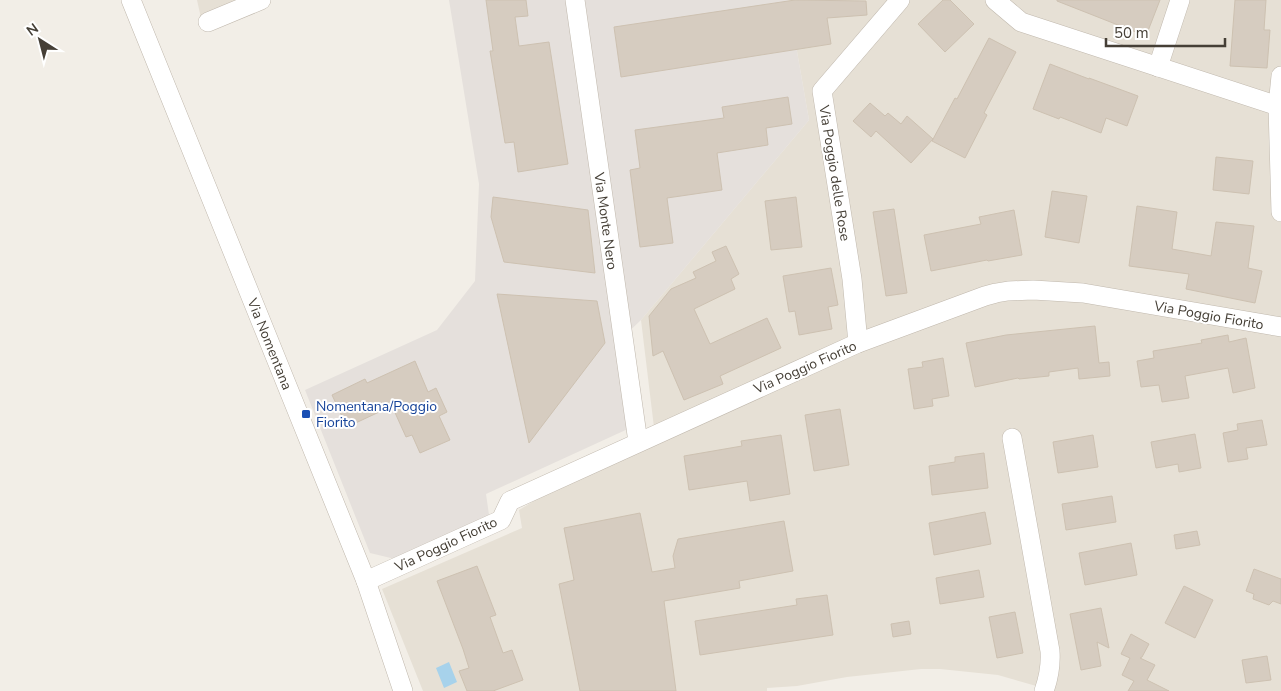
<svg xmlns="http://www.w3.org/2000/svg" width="1281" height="691" viewBox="0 0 1281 691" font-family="'Nunito Sans',sans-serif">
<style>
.residential{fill:#e6e0d5}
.industrial{fill:#e5e0dc}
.water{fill:#a7d2eb}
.building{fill:#d6ccc0;stroke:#cdc1b1}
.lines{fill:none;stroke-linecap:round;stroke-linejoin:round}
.minor-casing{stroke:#c0b8ad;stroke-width:20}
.minor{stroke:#fff;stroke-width:19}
.transit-dot{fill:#1a4fb4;stroke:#fff;stroke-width:2}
.labels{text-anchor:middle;stroke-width:4;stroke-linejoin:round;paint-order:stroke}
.street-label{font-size:14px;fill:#453f36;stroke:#fff}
.transit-label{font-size:14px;fill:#164399;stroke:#fff;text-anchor:start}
</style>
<rect width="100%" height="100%" fill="#f2eee7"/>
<!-- residential -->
<g class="residential">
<path d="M197,0H242L201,18Z"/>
<path d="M788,0H1281V691H1054L998,675L940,669H921L847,677L797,686L767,688V691H423L382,589L522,528L519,510L559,486L656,444L641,320L809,120Z"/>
</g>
<!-- industrial -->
<path class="industrial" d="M449,0H788L809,120L641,320L617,343L630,428L486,494L489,515L395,559L370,553L305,390L437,330L475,281L479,184Z"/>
<!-- water -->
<path class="water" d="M449,662L457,682L444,688L436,668Z"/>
<!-- building -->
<g class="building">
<path d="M486,0H526L528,16L515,17L519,46L549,42L568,164L518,172L514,142L505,143L490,51H493Z"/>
<path d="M795,0L866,1L867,15L827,18L831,44L621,77L614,27Z"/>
<path d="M943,0H950L974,24L945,52L918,24Z"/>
<path d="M1057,0H1160L1146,36L1057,1Z"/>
<path d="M1235,0H1266L1264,30H1270L1267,68L1230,66Z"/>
<path d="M989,38L1016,52L984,113L987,115L965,158L932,141L955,98L957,99Z"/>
<path d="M1050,64L1089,79V78L1138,96L1127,126L1106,118L1101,133L1060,117L1059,119L1033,109Z"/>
<path d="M788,97L792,124L766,128L768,145L717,153L722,190L667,198L673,243L640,247L630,170L640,168L635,130L724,118L722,107Z"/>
<path d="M870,103L885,116L888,113L901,124L907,116L933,139L911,163L876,131L871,137L853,121Z"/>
<path d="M1216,157L1253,161L1249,194L1213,190Z"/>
<path d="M1052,191L1087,196L1079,243L1045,237Z"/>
<path d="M493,197L588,210L595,273L504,262L491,217Z"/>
<path d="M796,197L802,247L771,250L765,201Z"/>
<path d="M1137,206L1177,212L1172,249L1211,256L1216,222L1254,226L1248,268L1262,271L1255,303L1186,289L1189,274L1129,266Z"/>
<path d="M894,209L907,293L886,296L873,212Z"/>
<path d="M1014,210L1022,255L988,261L987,260L931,271L924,235L981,224L979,217Z"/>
<path d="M726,246L739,274L731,279L735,289L694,309L710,344L767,318L781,348L720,376L723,384L684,400L663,351L653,356L649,316L671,289L696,278L693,272L716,261L712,252Z"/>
<path d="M831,268L838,305L828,307L832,329L799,335L795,311L789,312L783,276Z"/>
<path d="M497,294L597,301L605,343L529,443Z"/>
<path d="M1095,326L1099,363L1109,362L1110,376L1079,379L1078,368L1049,372V376L1019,379L1018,378L975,387L966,343L1006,335Z"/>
<path d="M1228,335L1229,342L1246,338L1255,388L1233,393L1228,368L1185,376L1189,398L1162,402L1159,385L1141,387L1137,361L1154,358L1153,351L1202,343L1201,340Z"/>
<path d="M943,358L949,396L932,399L933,406L914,409L908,369L923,367L922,362Z"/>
<path d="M415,361L428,392L436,388L447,412L439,416L450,440L420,453L412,435L406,437L392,406L347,427L332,395L365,379L367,383Z"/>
<path d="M840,409L849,465L814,471L805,415Z"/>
<path d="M1262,420L1267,445L1246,448L1248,459L1228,462L1223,433L1238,430L1237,424Z"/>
<path d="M1195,434L1201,468L1179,472L1178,464L1156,468L1151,442Z"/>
<path d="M781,435L790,494L750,501L747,481L689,490L684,456L742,446L741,441Z"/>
<path d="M1093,435L1098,467L1058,473L1053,442Z"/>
<path d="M984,453L988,488L932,495L929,466L955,462V457Z"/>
<path d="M1112,496L1116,522L1066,530L1062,504Z"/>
<path d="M985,512L991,544L934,555L929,523Z"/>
<path d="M640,513L652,572L675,568L673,556L678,539L784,521L793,571L739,581L740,588L664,601L676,691H580L559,584L574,580L564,528Z"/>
<path d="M1197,531L1200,545L1176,549L1174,535Z"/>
<path d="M1131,543L1137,575L1085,585L1079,553Z"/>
<path d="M477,566L496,615L490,617L503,653L512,650L523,680L493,691H467L459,671L469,668L463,649L437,581Z"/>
<path d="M1254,569L1281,579V604L1273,601L1269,605L1253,599L1254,594L1246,591Z"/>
<path d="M979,570L984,597L940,604L936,578Z"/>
<path d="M1184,586L1213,600L1195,638L1165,623Z"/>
<path d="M827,595L833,635L700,655L695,621L797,605L796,599Z"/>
<path d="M1101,608L1109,648L1097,642L1101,666L1081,670L1070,614Z"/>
<path d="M1015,612L1023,653L997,658L989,617Z"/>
<path d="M909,621L911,634L893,637L891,624Z"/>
<path d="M1131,634L1149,644L1142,657L1140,658L1155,665L1147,680L1169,691H1128L1134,681L1122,675L1130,658L1121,654Z"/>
<path d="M1267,656L1271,680L1246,683L1242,660Z"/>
</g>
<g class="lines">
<!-- minor casing -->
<g class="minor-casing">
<g id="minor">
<path d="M131,0L366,581L403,691"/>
<path d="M575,0L638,442"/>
<path d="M995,0L1021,22L1278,106"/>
<path d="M208,22L261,0"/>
<path d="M1158,67L1180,0"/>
<path d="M1281,76L1278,106L1281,212"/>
<path d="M858,343L852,279L822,91L900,0"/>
<path d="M1012,438L1050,651C1051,665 1049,677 1044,691"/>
<path d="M366,581L501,520L510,501L858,343L985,296L996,293L1008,291L1033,290L1083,293L1281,327"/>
</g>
</g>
<!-- minor -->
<use href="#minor" class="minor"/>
</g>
<!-- markers -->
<rect class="transit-dot" x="301" y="409" width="10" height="10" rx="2.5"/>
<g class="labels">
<!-- street labels -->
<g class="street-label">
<text transform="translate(835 173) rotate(81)" y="5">Via Poggio delle Rose</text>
<text transform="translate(606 221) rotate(82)" y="5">Via Monte Nero</text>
<text transform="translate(1209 315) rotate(10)" y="5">Via Poggio Fiorito</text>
<text transform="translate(270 344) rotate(68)" y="5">Via Nomentana</text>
<text transform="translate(805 367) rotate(-24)" y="5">Via Poggio Fiorito</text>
<text transform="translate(446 544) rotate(-25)" y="5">Via Poggio Fiorito</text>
</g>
<!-- transit labels -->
<g class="transit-label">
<text x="316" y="411">Nomentana/Poggio<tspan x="316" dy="16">Fiorito</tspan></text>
</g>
</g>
<!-- north arrow -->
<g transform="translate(40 40) rotate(324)" stroke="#ffffff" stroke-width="4" paint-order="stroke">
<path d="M0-4L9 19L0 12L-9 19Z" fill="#453f36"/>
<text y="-8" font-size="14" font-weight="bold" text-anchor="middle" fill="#453f36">N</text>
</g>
<!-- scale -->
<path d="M1106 38v8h119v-8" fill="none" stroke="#453f36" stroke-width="2.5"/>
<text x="1114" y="38" font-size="15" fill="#453f36" stroke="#ffffff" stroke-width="4" paint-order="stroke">50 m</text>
</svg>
